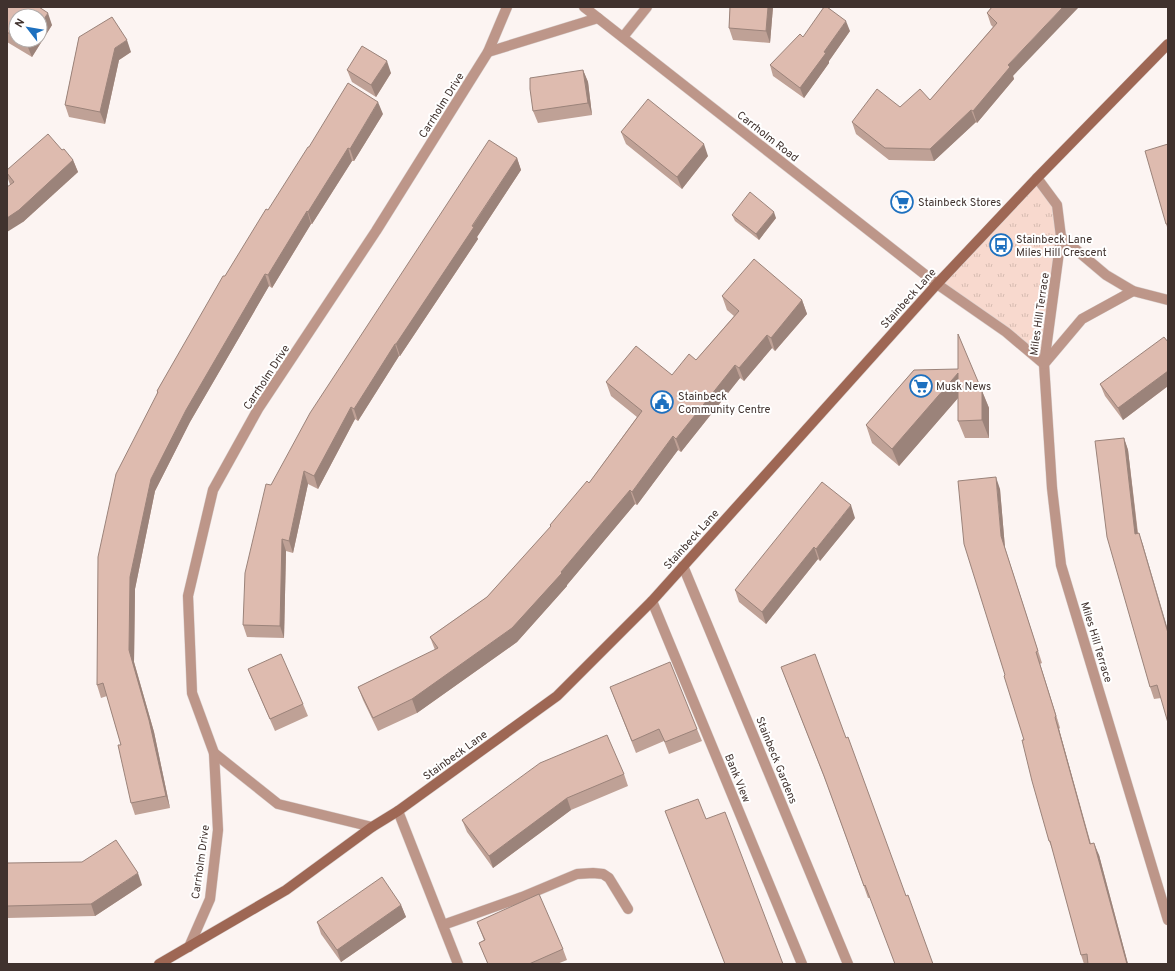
<svg xmlns="http://www.w3.org/2000/svg" width="1175" height="971" viewBox="0 0 1175 971" font-family="Overpass,sans-serif">
<style>
.grass{fill:url(#grass-tufts)}
.lines{fill:none;stroke-linecap:round;stroke-linejoin:round}
.lane-casing{stroke:#dad1cf;stroke-width:11}
.street-casing{stroke:#dad1cf;stroke-width:11}
.secondary-casing{stroke:#dad1cf;stroke-width:11}
.lane{stroke:#bd9689;stroke-width:10}
.street{stroke:#bd9689;stroke-width:10}
.secondary{stroke:#9e6754;stroke-width:10}
.wall{fill:#bfa196;fill-rule:evenodd}
.shaded-wall{fill:#9b837a}
.building{fill:#debbaf;stroke:#9b837a}
.labels{text-anchor:middle;stroke-width:4;stroke-linejoin:round;paint-order:stroke}
.street-label{font-size:11px;fill:#40322e;stroke:#fff}
.poi-label{font-size:11px;fill:#40322e;stroke:#fff;text-anchor:start}
</style>
<defs>
<pattern id="grass-tufts" width="24" height="20" patternUnits="userSpaceOnUse"><rect width="24" height="20" fill="#f8d9ce"/><path d="M3 7l-1-3M5 7V3M7 7l1-3M15 17l-1-3M17 17v-4M19 17l1-3" fill="none" stroke="#d6bbb1"/></pattern>
</defs>
<rect width="100%" height="100%" fill="#fcf4f2"/>
<!-- grass -->
<path class="grass" d="M1037,178L1057,205L1061,237L1044,364L937,284Z"/>
<g class="lines">
<!-- lane casing -->
<g class="lane-casing">
<g id="lane">
<path d="M652,601L802,964"/>
<path d="M398,811L458,964"/>
<path d="M443,925L522,897L577,874L593,873L603,874L609,878L628,909"/>
</g>
</g>
<!-- street casing -->
<g class="street-casing">
<g id="street">
<path d="M584,7L937,284L1006,332L1044,364L1052,488L1061,565L1168,920"/>
<path d="M623,37L647,7"/>
<path d="M488,52L598,18"/>
<path d="M1037,178L1057,205L1061,237L1044,364"/>
<path d="M1061,237L1106,275L1133,291L1168,300"/>
<path d="M1044,364L1082,319L1133,291"/>
<path d="M683,566L848,964"/>
<path d="M214,753L278,804L372,827"/>
<path d="M189,947L210,899L218,830L214,753L192,693L188,596L213,490L258,409L376,231L488,52L507,7"/>
</g>
</g>
<!-- secondary casing -->
<g class="secondary-casing">
<path id="secondary" d="M159,964L286,890L372,827L398,811L557,696L652,601L937,284L1037,178L1168,44"/>
</g>
<!-- lane -->
<use href="#lane" class="lane"/>
<!-- street -->
<use href="#street" class="street"/>
<!-- secondary -->
<use href="#secondary" class="secondary"/>
</g>
<!-- wall -->
<g class="wall">
<path d="M7,7L52,25L32,57L7,42ZM16,16L40,40H16Z"/>
<path d="M730,7H773L770,43L733,40L729,28Z"/>
<path d="M992,7L1014,79L977,123L976,122L934,161L889,160L856,134L852,122L900,107L930,100L993,27L991,25L987,13Z"/>
<path d="M850,31L829,61V63L804,98L773,76L770,65L803,37Z"/>
<path d="M79,37L131,52L119,60L105,124L69,117L65,105Z"/>
<path d="M347,70L391,73L376,97L352,82Z"/>
<path d="M583,70L588,82L592,115L538,123L533,111Z"/>
<path d="M383,114L354,161H352L312,224H311L272,288L269,286L190,422L155,491L135,589L134,662L154,732L170,808L135,815L131,803L121,745L107,696L101,698L97,685L157,393V391L225,276L268,210Z"/>
<path d="M621,132L708,156L682,189L626,144Z"/>
<path d="M1168,144V230L1166,224Z"/>
<path d="M62,150L73,160L78,172L23,222L7,176V170Z"/>
<path d="M517,158L521,170L477,237L478,239L400,356H399L358,421L355,419L318,489L308,484L293,553L286,551L284,638L247,637L243,625L271,485Z"/>
<path d="M732,215L776,218L759,240L735,221Z"/>
<path d="M722,296L802,300L807,314L775,351L772,348L744,381L740,378L681,452L678,450L637,505L635,504L567,585V586L517,642L417,713L378,731L363,700L358,687L435,650L430,637L487,597L551,527L550,525L589,483L637,417L611,396L606,382L672,375L696,360L734,316L727,310Z"/>
<path d="M1168,342V386L1123,420L1105,396L1100,384Z"/>
<path d="M914,370L982,391L989,408V438H965L958,421V398L899,466L872,443L866,425Z"/>
<path d="M1124,438L1128,450L1138,533L1143,545L1161,698L1154,699L1150,687Z"/>
<path d="M1000,489L1005,548L1042,663L1040,664L1060,728L1059,729L1091,844L1099,855L1128,964H1084L1081,955L1054,853L1049,841L1024,740L1005,675Z"/>
<path d="M855,518L820,561L818,559L766,624L739,602L735,590Z"/>
<path d="M781,667L906,896L868,898L828,787Z"/>
<path d="M248,669L303,704L308,716L275,731L253,681Z"/>
<path d="M610,687L697,729L702,741L669,754L664,741L636,753Z"/>
<path d="M624,774L628,786L571,810L493,868L467,832L462,820Z"/>
<path d="M7,863L142,885L95,916L7,918Z"/>
<path d="M401,905L406,917L341,962L321,934L317,922Z"/>
<path d="M477,922L563,949L567,960L557,964H488L479,943L484,940Z"/>
</g>
<!-- shaded-wall -->
<g class="shaded-wall">
<path d="M768,7H773L770,43L766,31Z"/>
<path d="M1063,7H1079L1013,76L1014,79L977,123L973,111L1008,65Z"/>
<path d="M48,13L52,25L32,57L27,45L31,40H40V25Z"/>
<path d="M846,21L850,31L829,61V63L804,98L800,88L824,52Z"/>
<path d="M127,40L131,52L119,60L105,124L100,112L115,48Z"/>
<path d="M387,61L391,73L376,97L371,85Z"/>
<path d="M583,70L588,82L592,115L588,103Z"/>
<path d="M378,102L383,114L354,161L350,149Z"/>
<path d="M971,110L976,122L934,161L930,149Z"/>
<path d="M704,144L708,156L682,189L677,177Z"/>
<path d="M348,148L352,161L312,224L308,212Z"/>
<path d="M517,158L521,170L477,237L478,239L400,356L396,344Z"/>
<path d="M73,160L78,172L23,222L7,232V218Z"/>
<path d="M307,211L311,224L272,288L268,275Z"/>
<path d="M774,212L776,218L759,240L756,234Z"/>
<path d="M265,274L269,286L190,422L155,491L135,589L134,662L154,732L170,808L166,796L129,650L130,577L151,479L186,410Z"/>
<path d="M802,300L807,314L775,351L771,338Z"/>
<path d="M767,335L772,348L744,381L739,368Z"/>
<path d="M395,344L399,356L358,421L354,409Z"/>
<path d="M735,365L740,378L681,452L676,439Z"/>
<path d="M1168,371V386L1123,420L1118,408Z"/>
<path d="M958,373L965,390L899,466L892,449Z"/>
<path d="M982,391L989,408V438L982,420Z"/>
<path d="M351,407L355,419L318,489L314,476Z"/>
<path d="M673,436L678,450L637,505L632,492Z"/>
<path d="M1124,438L1128,450L1139,546L1135,534Z"/>
<path d="M304,471L308,484L293,553L289,541Z"/>
<path d="M996,477L1000,489L1005,548L1042,663L1001,536Z"/>
<path d="M630,490L635,504L567,585V586L517,642L417,713L412,699L561,572Z"/>
<path d="M851,505L855,518L820,561L816,549Z"/>
<path d="M1139,533L1143,545L1168,630V633Z"/>
<path d="M282,539L286,551L284,638L280,626Z"/>
<path d="M814,547L818,559L766,624L762,612Z"/>
<path d="M1036,652L1040,664L1060,728L1056,716Z"/>
<path d="M1055,717L1059,729L1094,857L1090,844Z"/>
<path d="M567,798L571,810L493,868L489,856Z"/>
<path d="M1094,843L1099,855L1128,964H1127Z"/>
<path d="M138,873L142,885L95,916L91,904Z"/>
<path d="M401,905L406,917L341,962L337,950Z"/>
</g>
<!-- building -->
<g class="building">
<path d="M7,7H39L48,13L40,25V16H16V38L7,32Z"/>
<path d="M730,7H768L766,31L729,28Z"/>
<path d="M824,7H827L846,21L824,52L826,53L800,88L770,65L800,34L803,37Z"/>
<path d="M992,7H1063L1008,65L1010,67L973,111L971,110L930,149L885,148L852,122L877,89L900,107L920,89L930,100L997,23L987,13Z"/>
<path d="M112,17L127,40L115,48L100,112L65,105L79,37Z"/>
<path d="M19,40H31L27,45Z"/>
<path d="M362,46L387,61L371,85L347,70Z"/>
<path d="M583,70L588,103L533,111L530,89V78Z"/>
<path d="M348,83L378,102L350,149L348,148L308,212L307,211L268,275L265,274L186,410L151,479L130,577L129,650L149,720L166,796L131,803L118,745H121L103,683L97,685L98,557L116,474L158,392L157,391L223,276H225L266,209L268,210L308,147H309Z"/>
<path d="M648,99L704,144L677,177L621,132Z"/>
<path d="M48,134L62,150L64,149L73,160L19,210L7,218V187L14,182L7,173V170Z"/>
<path d="M489,140L517,158L472,226L474,227L396,344H395L354,409L351,407L314,476L304,471L289,541L282,539L280,626L243,625L245,573L266,484L271,485L310,413Z"/>
<path d="M1168,144V224H1166L1145,151Z"/>
<path d="M750,192L774,212L756,234L732,215Z"/>
<path d="M754,259L802,300L771,338L767,335L739,368L735,365L676,439L673,436L632,492L630,490L561,572L562,573L512,628L412,699L373,718L358,687L438,648L430,637L487,597L551,526L550,525L587,481L589,483L642,411L606,382L636,346L672,375L689,354L696,360L739,311L722,296Z"/>
<path d="M958,334L982,391V420L958,421V373L892,449L866,425L914,370L958,369Z"/>
<path d="M1164,337L1168,342V371L1118,408L1100,384Z"/>
<path d="M1124,438L1135,534L1139,533L1168,633V723L1157,685L1150,687L1107,537L1095,441Z"/>
<path d="M996,477L1001,536L1038,651L1036,652L1056,716L1055,717L1090,844L1094,843L1127,964H1088L1087,954L1081,955L1050,841H1049L1032,781L1022,740H1024L1004,676L1005,675L964,544L958,481Z"/>
<path d="M822,482L851,505L816,549L814,547L762,612L735,590Z"/>
<path d="M281,654L303,704L270,719L248,669Z"/>
<path d="M815,654L846,738L848,737L906,896L908,895L933,964H895L865,885L864,886L824,776L781,667Z"/>
<path d="M670,662L697,729L665,742L659,729L632,741L610,687Z"/>
<path d="M607,735L624,774L567,798L489,856L462,820L540,763Z"/>
<path d="M698,799L706,819L725,812L783,964H725L665,811Z"/>
<path d="M116,840L138,873L91,904L7,906V863L82,862Z"/>
<path d="M382,877L401,905L337,950L317,922Z"/>
<path d="M539,894L563,949L529,964H488L479,943L485,940L477,922Z"/>
</g>
<!-- icons -->
<defs>
<g id="supermarket-ring" transform="scale(1.15)"><circle r="9.5" fill="#fff" stroke="#1d70bf" stroke-width="1.5"/><path d="M-6-5.5h2.5l.6 2H6L4.5 2H-2.5L-4.4-4H-6ZM-1.5 3.2a1.3 1.3 0 1 0 .1 0ZM3 3.2a1.3 1.3 0 1 0 .1 0Z" fill="#1d70bf"/></g>
<g id="bus-ring" transform="scale(1.15)"><circle r="9.5" fill="#fff" stroke="#1d70bf" stroke-width="1.5"/><path d="M-5-6H5V4H4V6H2V4H-2V6H-4V4H-5ZM-3.5-4V0h7V-4ZM-3.5 1.2v1.5H-2V1.2ZM2 1.2v1.5H3.5V1.2Z" fill="#1d70bf"/></g>
<g id="civic-ring" transform="scale(1.15)"><circle r="9.5" fill="#fff" stroke="#1d70bf" stroke-width="1.5"/><path d="M-.6-6.5H3V-4.5H.6V-3L4-1V1h2V6H-6V1h2V-1L-.6-3ZM-1.2 2.5V6h2.4V2.5Z" fill="#1d70bf"/></g>
</defs>
<g fill-rule="evenodd">
<use href="#supermarket-ring" x="902" y="202"/>
<use href="#bus-ring" x="1001" y="245"/>
<use href="#supermarket-ring" x="921" y="386"/>
<use href="#civic-ring" x="662" y="402"/>
</g>
<g class="labels">
<!-- street labels -->
<g class="street-label">
<text transform="translate(441 105) rotate(-58)" y="4">Carrholm Drive</text>
<text transform="translate(768 136) rotate(38)" y="4">Carrholm Road</text>
<text transform="translate(908 298) rotate(-48)" y="4">Stainbeck Lane</text>
<text transform="translate(1039 314) rotate(-82)" y="4">Miles Hill Terrace</text>
<text transform="translate(266 377) rotate(-57)" y="4">Carrholm Drive</text>
<text transform="translate(691 539) rotate(-48)" y="4">Stainbeck Lane</text>
<text transform="translate(1097 642) rotate(73)" y="4">Miles Hill Terrace</text>
<text transform="translate(455 755) rotate(-36)" y="4">Stainbeck Lane</text>
<text transform="translate(777 760) rotate(68)" y="4">Stainbeck Gardens</text>
<text transform="translate(738 778) rotate(68)" y="4">Bank View</text>
<text transform="translate(200 862) rotate(-82)" y="4">Carrholm Drive</text>
</g>
<!-- poi labels -->
<g class="poi-label">
<text x="918" y="206">Stainbeck Stores</text>
<text x="1016" y="243">Stainbeck Lane<tspan x="1016" dy="13">Miles Hill Crescent</tspan></text>
<text x="936" y="390">Musk News</text>
<text x="678" y="400">Stainbeck<tspan x="678" dy="13">Community Centre</tspan></text>
</g>
</g>
<!-- border -->
<rect width="1175" height="971" fill="none" stroke="#40322e" stroke-width="16"/>
<!-- north arrow -->
<g transform="translate(28 28) rotate(301)"><circle r="19" fill="#ffffff" stroke="#b3adab"/>
<path d="M0-3L7 15L0 10L-7 15Z" fill="#1d70bf"/>
<text y="-6" font-size="11" font-weight="bold" text-anchor="middle" fill="#40322e">N</text>
</g>
</svg>
